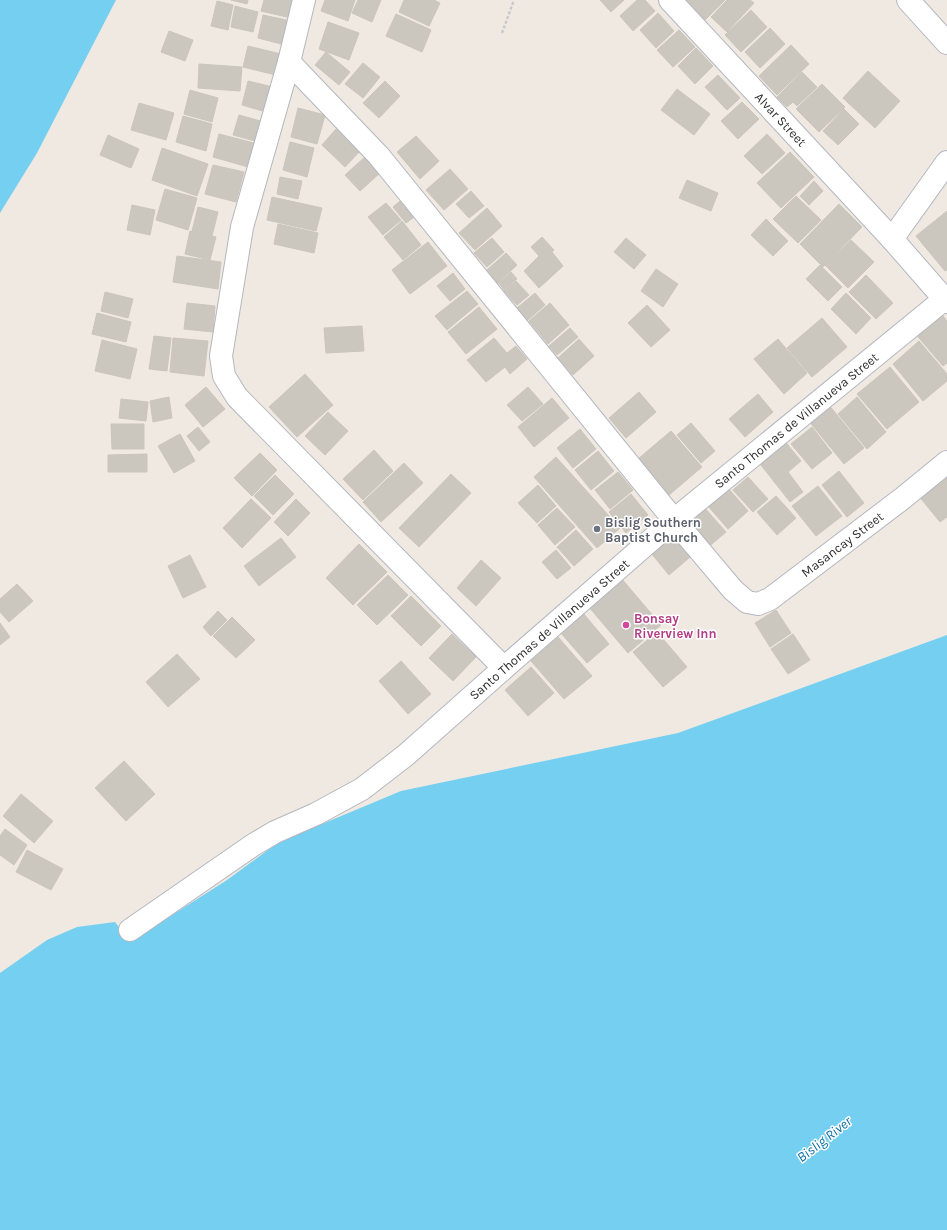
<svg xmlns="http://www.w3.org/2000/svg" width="947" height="1230" viewBox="0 0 947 1230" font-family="Karla,sans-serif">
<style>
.water{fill:#75cff0}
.building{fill:#cbc7bf;stroke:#cbc5ba}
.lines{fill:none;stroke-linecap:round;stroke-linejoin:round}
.minor-casing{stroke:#b4b7c1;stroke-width:24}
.tertiary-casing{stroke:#b4b7c1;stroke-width:24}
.path{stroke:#c9c9c9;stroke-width:2.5;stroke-dasharray:3 2;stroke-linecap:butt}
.minor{stroke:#fff;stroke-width:22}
.tertiary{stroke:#fff;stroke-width:22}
.worship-dot{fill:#6b7280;stroke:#fff;stroke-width:1.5}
.hotel-dot{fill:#d1479c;stroke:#fff;stroke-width:1.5}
.labels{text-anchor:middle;stroke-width:3;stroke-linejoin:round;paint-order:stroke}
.street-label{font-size:13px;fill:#2e2e2e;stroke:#fff}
.worship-label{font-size:13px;font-weight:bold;fill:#5b616d;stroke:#fff;text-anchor:start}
.hotel-label{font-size:13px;font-weight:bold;fill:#b23c85;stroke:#fff;text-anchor:start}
.water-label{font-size:14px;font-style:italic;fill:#0d6fa3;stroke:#fff}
</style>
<rect width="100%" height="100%" fill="#efe9e1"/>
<!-- water -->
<g class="water">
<path d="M0,0H116L37,153L0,213Z"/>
<path d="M947,635V1230H0V973L47,940L77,927L115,922L130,942L227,880L279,842L401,791L678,733Z"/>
</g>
<!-- building -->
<g class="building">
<path d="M231,0H248L247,4Z"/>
<path d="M264,0H295L291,18L261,11Z"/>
<path d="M325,0H355L348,21L321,11Z"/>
<path d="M358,0H381L372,22L352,13Z"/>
<path d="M404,0H434L440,3L429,26L399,12Z"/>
<path d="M600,0H624L611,12Z"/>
<path d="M637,0H645L655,11L633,31L620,16Z"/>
<path d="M685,0H725L704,21L684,1Z"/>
<path d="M727,0H750L754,3L727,32L711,17Z"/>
<path d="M217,1L233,5L228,30L211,26Z"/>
<path d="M235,6L258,12L253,32L231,27Z"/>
<path d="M751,10L767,27L741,52L725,35Z"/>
<path d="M658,13L674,31L656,48L640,30Z"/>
<path d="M396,14L431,30L422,52L386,36Z"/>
<path d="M263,15L291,21L285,45L258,38Z"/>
<path d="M328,22L359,33L349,60L319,49Z"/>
<path d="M770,28L785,44L760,68L745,52Z"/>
<path d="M679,30L695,47L673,67L657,50Z"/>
<path d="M169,31L193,40L185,61L161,52Z"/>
<path d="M791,45L809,64L777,95L759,76Z"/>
<path d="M248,46L281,54L276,75L243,67Z"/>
<path d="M696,48L713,66L695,84L678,66Z"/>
<path d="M326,52L350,72L339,85L315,65Z"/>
<path d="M363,63L380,77L363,98L345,84Z"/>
<path d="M199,64L242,67L240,91L198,88Z"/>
<path d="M868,71L900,101L875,128L843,98Z"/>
<path d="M802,72L817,87L797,106L793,102L787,107L777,97Z"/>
<path d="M718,75L740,98L727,110L705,87Z"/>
<path d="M248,81L273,87L266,112L242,105Z"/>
<path d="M385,81L400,96L379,118L363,103Z"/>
<path d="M822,84L845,107L819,132L796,109Z"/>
<path d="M677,89L710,114L694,135L661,110Z"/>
<path d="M190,90L218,98L212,122L184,114Z"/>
<path d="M742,102L759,119L738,139L721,121Z"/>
<path d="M139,103L174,113L166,140L131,130Z"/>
<path d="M298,108L325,115L317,144L291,137Z"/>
<path d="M844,109L859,124L838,145L823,131Z"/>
<path d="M239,115L264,122L259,142L233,135Z"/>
<path d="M183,116L212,124L206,151L176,142Z"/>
<path d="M336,129L360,151L345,167L322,145Z"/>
<path d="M219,134L254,143L248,167L213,157Z"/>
<path d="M767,134L785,153L762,174L744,156Z"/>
<path d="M108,135L139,149L131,168L100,155Z"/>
<path d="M416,136L439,161L420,179L397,152Z"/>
<path d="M290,142L314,148L307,177L283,170Z"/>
<path d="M162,148L208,164L197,196L152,180Z"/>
<path d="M790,152L814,177L781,208L757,183Z"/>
<path d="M366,156L381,172L360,191L345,175Z"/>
<path d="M213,165L244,172L236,202L205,194Z"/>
<path d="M450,169L468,189L444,210L426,190Z"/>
<path d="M280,177L302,181L298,199L277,194Z"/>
<path d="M687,180L718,193L711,211L679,198Z"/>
<path d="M814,181L823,191L809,205L800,196Z"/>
<path d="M165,189L197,198L188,230L156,220Z"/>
<path d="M471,191L484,206L469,218L456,204Z"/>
<path d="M796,196L821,220L798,243L773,219Z"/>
<path d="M272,197L322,208L316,231L267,220Z"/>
<path d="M400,201L414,217L406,223L393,207Z"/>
<path d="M386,203L401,220L383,235L368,217Z"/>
<path d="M839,204L862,227L823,267L800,244Z"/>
<path d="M132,205L155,210L150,235L127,230Z"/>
<path d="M198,207L218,212L212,236L192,231Z"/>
<path d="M487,208L502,226L475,250L459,233Z"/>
<path d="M947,211V270L945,271L916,236Z"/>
<path d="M766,219L788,241L773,256L751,235Z"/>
<path d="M402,221L421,245L403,260L384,237Z"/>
<path d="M278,224L318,233L314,253L274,244Z"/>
<path d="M190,231L216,237L210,260L185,254Z"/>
<path d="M542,237L554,250L552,252L563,266L539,288L524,271L539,256L531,247Z"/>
<path d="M492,238L504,252L487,267L474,253Z"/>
<path d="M626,238L646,255L634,269L614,252Z"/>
<path d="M851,240L874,262L848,288L825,265Z"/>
<path d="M428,242L447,266L410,294L392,270Z"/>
<path d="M506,253L517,265L498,283L487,270Z"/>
<path d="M177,256L221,262L218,289L173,282Z"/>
<path d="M820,265L842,287L828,301L806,279Z"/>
<path d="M656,269L678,284L663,307L641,291Z"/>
<path d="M511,272L517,279L504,290L499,283Z"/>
<path d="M453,273L465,289L450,301L437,286Z"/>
<path d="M866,275L893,303L876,319L849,292Z"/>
<path d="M516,281L529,295L517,305L504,291Z"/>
<path d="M467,291L478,304L447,330L435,316Z"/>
<path d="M105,292L133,299L128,318L101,311Z"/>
<path d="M535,293L545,305L528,320L517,308Z"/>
<path d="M846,293L871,318L856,334L831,309Z"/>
<path d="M187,303L215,306L213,332L184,329Z"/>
<path d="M550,303L569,325L548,344L529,321Z"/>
<path d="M647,305L670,330L651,347L628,323Z"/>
<path d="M479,307L497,329L466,354L448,332Z"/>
<path d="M939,311L947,321V363L943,366L914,332Z"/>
<path d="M97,313L131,322L126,342L92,334Z"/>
<path d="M822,318L847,347L812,377L787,348Z"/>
<path d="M362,326L364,351L326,353L324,328Z"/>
<path d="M570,328L578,337L557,355L549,346Z"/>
<path d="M154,336L171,338L167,371L149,369Z"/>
<path d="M173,338L208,341L204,376L170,372Z"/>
<path d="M494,338L507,353L516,346L527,359L510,374L505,367L486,382L467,360Z"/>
<path d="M579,339L594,356L573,375L558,358Z"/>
<path d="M778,339L807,373L784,394L754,359Z"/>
<path d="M102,340L137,349L130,379L95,371Z"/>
<path d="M919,341L947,374V381L923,401L893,364Z"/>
<path d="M890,367L919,402L887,429L857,394Z"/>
<path d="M305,374L333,405L297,437L269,407Z"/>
<path d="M206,387L225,409L203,427L185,405Z"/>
<path d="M528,387L543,404L522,421L507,405Z"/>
<path d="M639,392L656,412L626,438L609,418Z"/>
<path d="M758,394L773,412L745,437L729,419Z"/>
<path d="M169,397L172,418L153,422L150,401Z"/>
<path d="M857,397L886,432L867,449L838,414Z"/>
<path d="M552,398L569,418L534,447L518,427Z"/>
<path d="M121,399L148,402L146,421L119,418Z"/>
<path d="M828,404L864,448L844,464L808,420Z"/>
<path d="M328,412L348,431L325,455L305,436Z"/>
<path d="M691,423L715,451L701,463L677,435Z"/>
<path d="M111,424H144V449H112Z"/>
<path d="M198,427L210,442L199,451L187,436Z"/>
<path d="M812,427L832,453L812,469L791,444Z"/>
<path d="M580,429L596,449L573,468L557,448Z"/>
<path d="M671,431L702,467L669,495L638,459Z"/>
<path d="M180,434L195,461L174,473L158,446Z"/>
<path d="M783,439L801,461L788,472L803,492L790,502L757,460Z"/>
<path d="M374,450L393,471L363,500L343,479Z"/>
<path d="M598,451L614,471L591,490L575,470Z"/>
<path d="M260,453L277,470L252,496L234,478Z"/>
<path d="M147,454V472H108V455Z"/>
<path d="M556,457L620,528L597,548L534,477Z"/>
<path d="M404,463L423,483L381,522L363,502Z"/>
<path d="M839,471L864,503L847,517L822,485Z"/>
<path d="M618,472L633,490L610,509L595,490Z"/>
<path d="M947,472V517L940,522L918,495Z"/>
<path d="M451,474L471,493L419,547L399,528Z"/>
<path d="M275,475L294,494L273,515L254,496Z"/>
<path d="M748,477L768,499L753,512L733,490Z"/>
<path d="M538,485L556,506L537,523L518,503Z"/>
<path d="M818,486L842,516L816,536L792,506Z"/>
<path d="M727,487L748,511L728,529L707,505Z"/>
<path d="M631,494L648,515L626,533L609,512Z"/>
<path d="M776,496L796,518L777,535L757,512Z"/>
<path d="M251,499L271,518L242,548L223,528Z"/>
<path d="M296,499L310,513L288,536L274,522Z"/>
<path d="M703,506L726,532L706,549L683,524Z"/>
<path d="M557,508L575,527L555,545L538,525Z"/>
<path d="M576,530L593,549L574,566L557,547Z"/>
<path d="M672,536L690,557L669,575L651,553Z"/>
<path d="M281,538L296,557L259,586L244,566Z"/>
<path d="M359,544L387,572L353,605L326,578Z"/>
<path d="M556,550L571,568L557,579L542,562Z"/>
<path d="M190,555L206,587L183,598L168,566Z"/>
<path d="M481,560L501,578L476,606L457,588Z"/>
<path d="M388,575L408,595L377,625L357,605Z"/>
<path d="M621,578L661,625L628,653L588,606Z"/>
<path d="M17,584L33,601L9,622L0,612V599Z"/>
<path d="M411,596L441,626L421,646L391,616Z"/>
<path d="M776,610L791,633L770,647L755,623Z"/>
<path d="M218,611L227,620L211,636L203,627Z"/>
<path d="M583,613L609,644L587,663L560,632Z"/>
<path d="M232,617L255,640L236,658L213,636Z"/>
<path d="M0,623L10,637L0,645Z"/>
<path d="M657,632L687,667L663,687L633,652Z"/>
<path d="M452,634L476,657L453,681L429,658Z"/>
<path d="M793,634L810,660L788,674L771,649Z"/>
<path d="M558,637L592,676L564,699L531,661Z"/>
<path d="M177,654L200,679L168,707L146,682Z"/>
<path d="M401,661L431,694L408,714L379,681Z"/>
<path d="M531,667L554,693L528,716L505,690Z"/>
<path d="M124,761L155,794L126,821L95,788Z"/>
<path d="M21,794L53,821L34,843L3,816Z"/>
<path d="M5,829L27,845L14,865L0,855V836Z"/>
<path d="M27,850L63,869L51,890L16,872Z"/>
</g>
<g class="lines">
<!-- minor casing -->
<g class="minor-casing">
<g id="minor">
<path d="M304,0L289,62L242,227L221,356L224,376L237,397L504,668"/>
<path d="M670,0L892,239"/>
<path d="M908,0L947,43"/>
<path d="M289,62L379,156L674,520L733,590L747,602L758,604L770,599L903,498L947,462"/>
<path d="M130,930L253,845L275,832L316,814L362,789L406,755L504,668L674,520L947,297"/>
</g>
</g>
<!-- tertiary casing -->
<g class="tertiary-casing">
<path id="tertiary" d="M947,162L892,239L947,302"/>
</g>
<!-- path -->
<path class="path" d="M502,33L514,0"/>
<!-- minor -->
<use href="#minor" class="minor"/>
<!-- tertiary -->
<use href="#tertiary" class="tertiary"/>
</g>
<!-- markers -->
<circle class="worship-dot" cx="597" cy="529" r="4"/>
<circle class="hotel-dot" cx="626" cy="625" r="4"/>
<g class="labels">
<!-- street labels -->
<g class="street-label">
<text transform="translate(781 119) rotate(47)" y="5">Alvar Street</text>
<text transform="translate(796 420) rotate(-39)" y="5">Santo Thomas de Villanueva Street</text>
<text transform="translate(842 544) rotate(-37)" y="5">Masancay Street</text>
<text transform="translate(549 629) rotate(-41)" y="5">Santo Thomas de Villanueva Street</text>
</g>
<!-- worship labels -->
<g class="worship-label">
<text x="605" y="527">Bislig Southern<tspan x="605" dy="15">Baptist Church</tspan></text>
</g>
<!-- hotel labels -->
<g class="hotel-label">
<text x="634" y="623">Bonsay<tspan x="634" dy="15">Riverview Inn</tspan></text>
</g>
<!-- water labels -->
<g class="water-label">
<text transform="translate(824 1139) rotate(-38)" y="5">Bislig River</text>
</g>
</g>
</svg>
